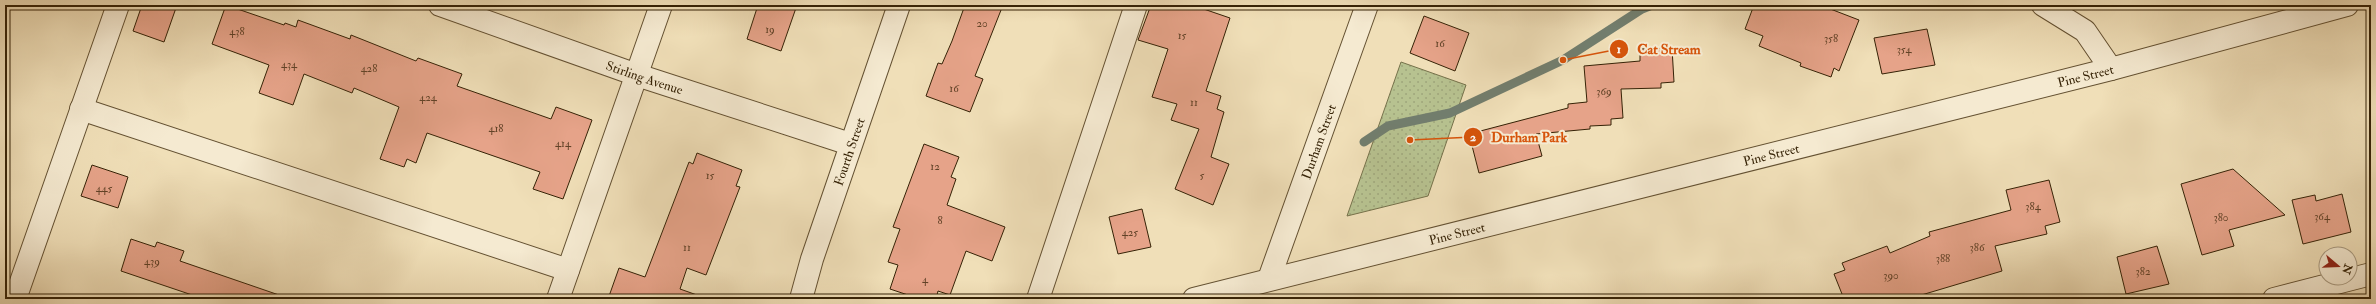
<svg xmlns="http://www.w3.org/2000/svg" width="2376" height="304" viewBox="0 0 2376 304" font-family="'IM FELL Double Pica',serif">
<style>
.grass{fill:url(#grass-dots);stroke:#76724b}
.lines{fill:none;stroke-linecap:round;stroke-linejoin:round}
.stream{stroke:#727e6e;stroke-width:9}
.building{fill:#e6a389;stroke:#352206}
.minor-casing{stroke:#645132;stroke-width:24}
.minor{stroke:#f5ead1;stroke-width:22}
.labels{text-anchor:middle;stroke-width:4;stroke-linejoin:round;paint-order:stroke}
.number-label{font-size:11px;fill:#614227}
.street-label{font-size:13px;fill:#352206;stroke:#f5ead1}
.leader{fill:none;stroke:#d6540b;stroke-width:1.5}
.callout-dot{fill:#d6540b;stroke:#f5ead1;stroke-width:1.5}
.mark-label{font-size:12px;text-anchor:middle;font-weight:bold;fill:#fff}
.callout-label{font-size:14px;text-anchor:middle;font-weight:bold;fill:#d6540b;stroke:#f5ead1;stroke-width:4;stroke-linejoin:round;paint-order:stroke}
</style>
<defs>
<pattern id="grass-dots" width="8" height="8" patternUnits="userSpaceOnUse"><rect width="8" height="8" fill="#b7c290"/><path d="M2 2h.1M6 6h.1" fill="none" stroke="#9ea67b" stroke-width="1.8" stroke-linecap="round"/></pattern>
</defs>
<rect width="100%" height="100%" fill="#f0dfb8"/>
<filter id="stains"><feTurbulence type="fractalNoise" baseFrequency=".005" numOctaves="4"/><feColorMatrix values="0 0 0 0 .2 0 0 0 0 .09 0 0 0 0 .02 0 0 0 .5 -.17"/></filter>
<radialGradient id="worn" r=".72"><stop offset=".6" stop-color="#630" stop-opacity="0"/><stop offset="1" stop-color="#630" stop-opacity=".3"/></radialGradient>
<!-- grass -->
<path class="grass" d="M1401,62L1466,85L1428,196L1347,216Z"/>
<g class="lines">
<!-- stream -->
<path class="stream" d="M1364,142L1388,126L1450,113L1563,60L1642,9L1652,5"/>
</g>
<!-- building -->
<g class="building">
<path d="M142,5H177L164,42L133,31Z"/>
<path d="M226,5L284,25L285,23L296,27L298,20L350,39L351,35L416,61L418,58L462,74L457,86L551,119L556,107L592,120L563,199L533,189L540,172L427,133L416,163L407,159L404,167L380,159L399,107L354,88L352,93L304,74L293,105L259,93L269,65L212,44Z"/>
<path d="M758,5H797L781,51L747,39Z"/>
<path d="M965,5H1003L975,76L983,79L970,112L926,96L938,63L942,64L952,41Z"/>
<path d="M1151,5H1192L1230,18L1206,91L1221,96L1217,109L1224,112L1211,157L1229,164L1213,205L1175,189L1199,129L1171,120L1177,104L1152,97L1168,49L1138,40Z"/>
<path d="M1754,5H1820L1859,20L1839,71L1834,68L1831,77L1800,66L1801,63L1759,46L1763,36L1745,29Z"/>
<path d="M1424,16L1469,33L1455,71L1410,53Z"/>
<path d="M1927,29L1935,65L1882,74L1874,38Z"/>
<path d="M1672,48L1674,82L1661,83V88L1621,89L1623,118L1611,119V125L1590,126V129L1536,134L1542,156L1479,173L1469,134L1568,108V104L1587,102L1584,66L1640,61V49Z"/>
<path d="M924,144L959,157L951,177L956,179L947,205L1005,227L992,261L966,251L950,295L938,291L936,299H920L890,289L898,265L888,262L900,229L893,227Z"/>
<path d="M697,153L742,170L736,186L740,187L706,275L687,268L680,289L697,295V299H608L619,268L645,277L689,162L693,164Z"/>
<path d="M92,165L128,177L118,208L81,196Z"/>
<path d="M2233,169L2285,215L2229,230L2234,246L2202,255L2181,184Z"/>
<path d="M2049,180L2060,222L2045,226L2047,234L1995,246L2002,271L1908,299H1844L1834,274L1845,270L1842,263L1887,246L1890,253L1930,236L1929,232L2011,210L2006,190Z"/>
<path d="M2342,194L2351,232L2303,244L2292,200L2315,195L2316,201Z"/>
<path d="M1142,209L1151,247L1118,254L1109,217Z"/>
<path d="M131,239L155,247L157,242L184,251L180,261L279,295L278,299H204L121,271Z"/>
<path d="M2157,246L2169,284L2126,294L2117,257Z"/>
</g>
<g class="lines">
<!-- minor casing -->
<g class="minor-casing">
<g id="minor">
<path id="s1" d="M440,5L637,75L850,144"/>
<path d="M2043,5L2085,31L2111,69"/>
<path d="M81,109L568,270"/>
<path id="s2" d="M1269,279L1367,5"/>
<path d="M15,299L118,5"/>
<path d="M558,299L661,5"/>
<path id="s3" d="M801,299L812,259L899,5"/>
<path d="M1038,299L1136,5"/>
<path id="s4" d="M1194,299L2111,69L2347,5"/>
<path d="M2274,299L2371,274"/>
</g>
</g>
<!-- minor -->
<use href="#minor" class="minor"/>
</g>
<g class="labels">
<!-- number labels -->
<g class="number-label">
<text x="982" y="27">20</text>
<text x="770" y="33">19</text>
<text x="237" y="35">438</text>
<text x="1182" y="39">15</text>
<text x="1831" y="42">358</text>
<text x="1440" y="47">16</text>
<text x="1904" y="53">354</text>
<text x="289" y="68">434</text>
<text x="369" y="72">428</text>
<text x="954" y="92">16</text>
<text x="1604" y="95">369</text>
<text x="428" y="101">424</text>
<text x="1194" y="106">11</text>
<text x="496" y="132">418</text>
<text x="563" y="147">414</text>
<text x="935" y="170">12</text>
<text x="710" y="179">15</text>
<text x="1202" y="179">5</text>
<text x="104" y="192">445</text>
<text x="2033" y="210">384</text>
<text x="2322" y="220">364</text>
<text x="2221" y="221">380</text>
<text x="940" y="224">8</text>
<text x="1130" y="236">425</text>
<text x="687" y="251">11</text>
<text x="1977" y="251">386</text>
<text x="1943" y="262">388</text>
<text x="152" y="265">439</text>
<text x="2143" y="275">382</text>
<text x="1891" y="279">390</text>
<text x="925" y="283">4</text>
</g>
<!-- street labels -->
<g class="street-label">
<text dy="5" stroke="none"><textPath href="#s4" startOffset="919">Pine Street</textPath></text>
<text dy="5" stroke="none"><textPath href="#s1" startOffset="217">Stirling Avenue</textPath></text>
<text dy="5" stroke="none"><textPath href="#s2" startOffset="146">Durham Street</textPath></text>
<text dy="5" stroke="none"><textPath href="#s3" startOffset="155">Fourth Street</textPath></text>
<text dy="5" stroke="none"><textPath href="#s4" startOffset="595">Pine Street</textPath></text>
<text dy="5" stroke="none"><textPath href="#s4" startOffset="271">Pine Street</textPath></text>
</g>
</g>
<!-- callouts -->
<path class="leader" d="M1563 60L1619 49M1410 140L1473 137"/>
<g class="callout-dot">
<circle cx="1563" cy="60" r="4"/>
<circle cx="1410" cy="140" r="4"/>
<circle cx="1619" cy="49" r="10"/>
<circle cx="1473" cy="137" r="10"/>
</g>
<g class="mark-label">
<text x="1619" y="53">1</text>
<text x="1473" y="141">2</text>
</g>
<g class="callout-label">
<text x="1669" y="54">Cat Stream</text>
<text x="1529" y="142">Durham Park</text>
</g>
<!-- margin -->
<rect width="2376" height="304" fill="none" stroke="#f0dfb8" stroke-width="20"/>
<rect x="6" y="6" width="2364" height="292" fill="none" stroke="#352206" stroke-width="2"/>
<rect x="10" y="10" width="2356" height="284" fill="none" stroke="#352206"/>
<!-- north arrow -->
<g transform="translate(2338 266) rotate(109)"><circle r="19" fill="#f5ead1" stroke="#a89a80"/>
<path d="M0-3L7 15L0 10L-7 15Z" fill="#8f2418"/>
<text y="-6" font-size="11" font-weight="bold" text-anchor="middle" fill="#352206">N</text>
</g>
<rect width="100%" height="100%" filter="url(#stains)"/>
<rect width="100%" height="100%" fill="url(#worn)"/>
</svg>
